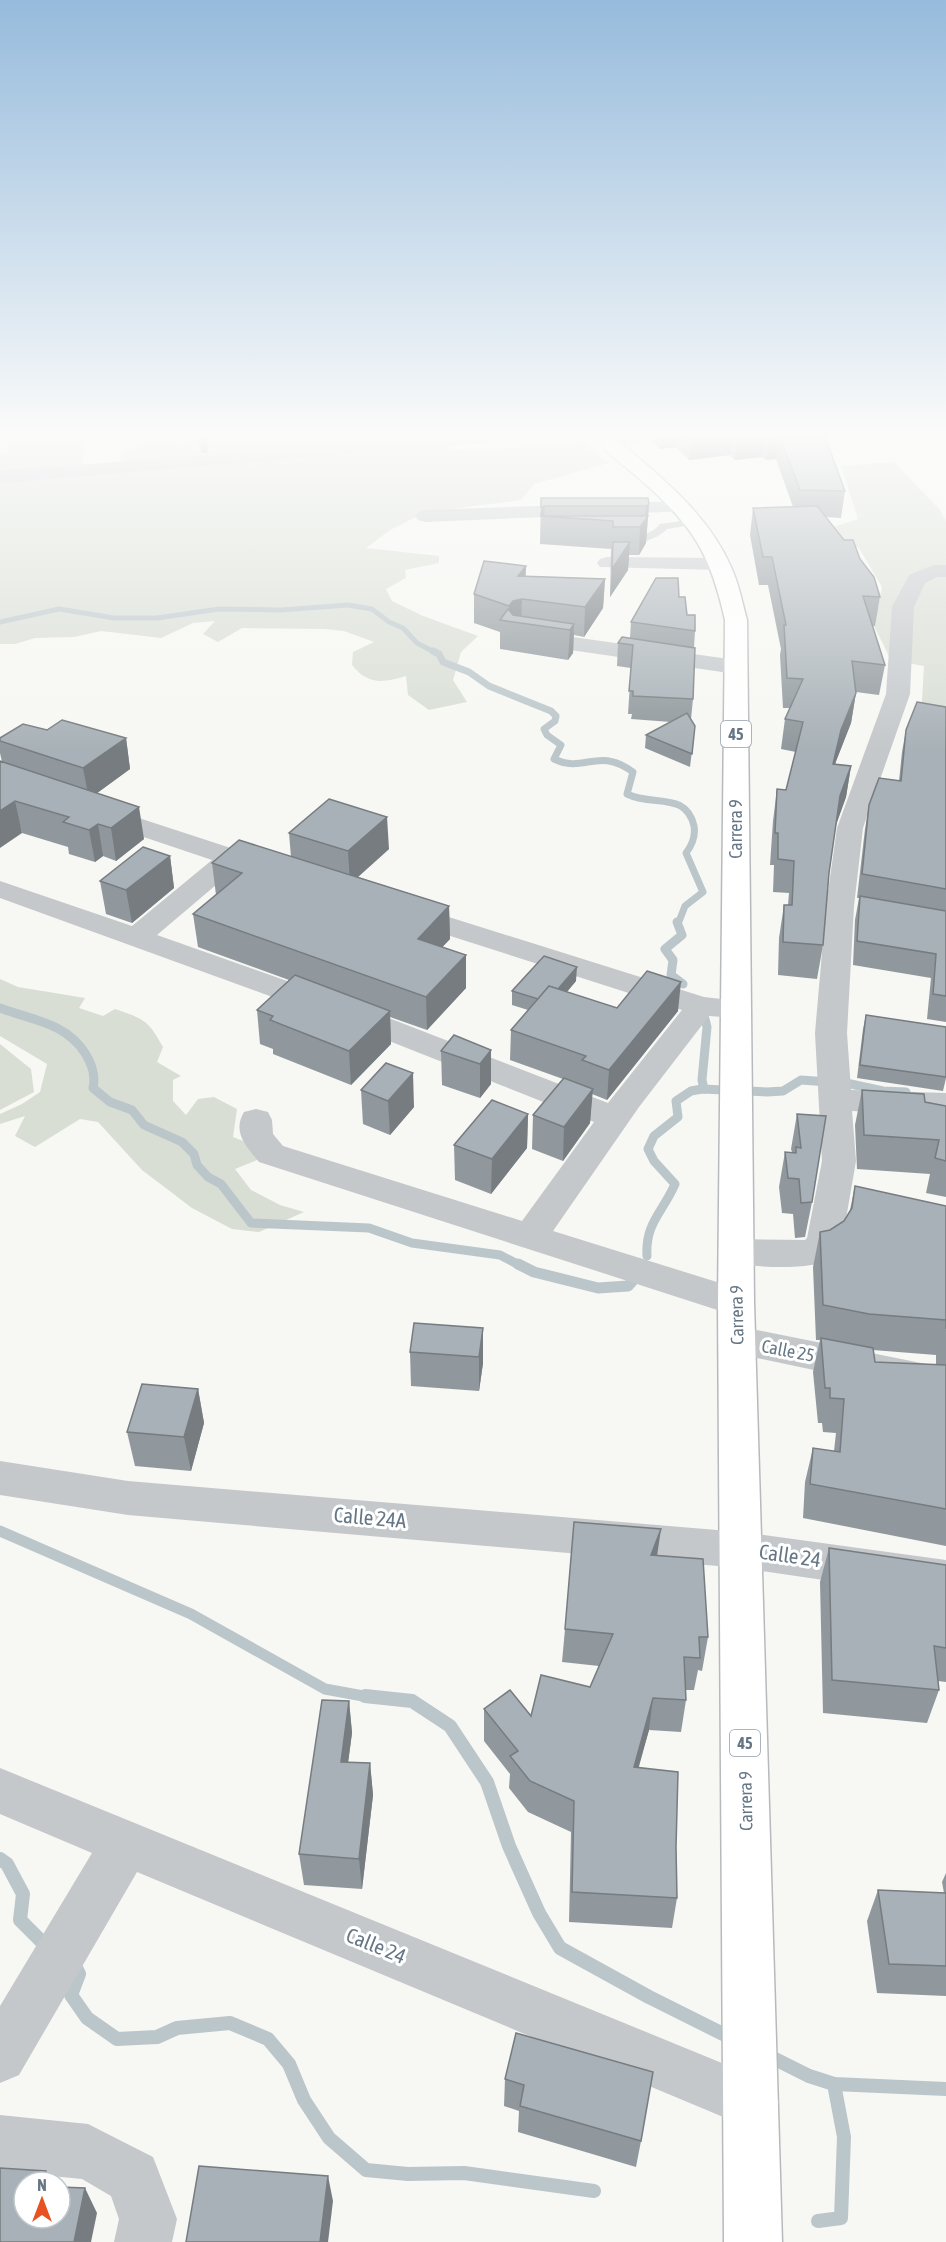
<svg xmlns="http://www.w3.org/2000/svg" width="946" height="2242" viewBox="0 0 946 2242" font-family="'Asap Condensed',sans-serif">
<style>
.green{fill:#d8ded4}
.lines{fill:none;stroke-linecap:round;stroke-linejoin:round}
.stream-far4{stroke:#bbc6ca;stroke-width:5}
.stream-far3{stroke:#bbc6ca;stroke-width:7}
.stream-far2{stroke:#bbc6ca;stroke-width:9}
.stream-far1{stroke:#bbc6ca;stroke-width:11}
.stream{stroke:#bbc6ca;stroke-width:14}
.highway-casing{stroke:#b7babd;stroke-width:3}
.lane{fill:#c4c8cb;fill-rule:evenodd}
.street{fill:#c4c8cb;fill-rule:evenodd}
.highway{fill:#fff;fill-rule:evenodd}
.wall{fill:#90989d;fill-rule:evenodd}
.shaded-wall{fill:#767c80}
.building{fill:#a8b1b7;stroke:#767c80;stroke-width:1.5}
.labels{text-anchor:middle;stroke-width:6;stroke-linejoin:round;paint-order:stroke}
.shield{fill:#fff;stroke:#939faa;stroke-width:1.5}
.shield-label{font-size:16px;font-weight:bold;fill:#657685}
.street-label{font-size:18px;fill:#657685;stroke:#fff}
.near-street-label{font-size:21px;fill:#657685;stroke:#fff}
</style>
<rect width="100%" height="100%" fill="#f7f7f3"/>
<!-- green -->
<g class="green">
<path d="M6,437H84L85,450L80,468L119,466L122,453L143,444L144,439L174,437V442L205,440L210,437H445L456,450L505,448L581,441L609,463L534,484L521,500L426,512L390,530L366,548L439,556V563L405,570L406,578L386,589L392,601L423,616L478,636L461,652L453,680L467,702L429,710L408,695L406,676C383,683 368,685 352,665L353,652L374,642L344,631L325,629L242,628L218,642L203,634L215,621L193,623L161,638L101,631L74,637L35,638L15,644H0V454L8,453Z"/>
<path d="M894,462L940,510L946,521V721L921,718L924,666L891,660L874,626L882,587L859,548L824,530L858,519L841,466Z"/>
<path d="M0,979L18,987L85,998L79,1008L103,1016L115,1009C144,1019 148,1020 163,1047L157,1062L181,1076L173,1080V1101L186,1115L198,1099L214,1097L237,1109L233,1137L261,1148L262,1158L235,1169L251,1190L280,1205L304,1212L259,1232L232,1229L192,1208L142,1170L98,1122L80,1119L35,1147L15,1136L25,1116L0,1124V1114L22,1104L40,1092L47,1064L0,1036Z"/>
<path d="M0,1044L31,1069L34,1092L0,1110Z"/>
</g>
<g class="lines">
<!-- stream-far4 -->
<path class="stream-far4" d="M0,622L59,609L114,618H157L219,609L281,610L348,605L372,609L389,622L403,628L417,643L436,653"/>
<!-- stream-far3 -->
<path class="stream-far3" d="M433,651L439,654L443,662L469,672L489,686L551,711L556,716L555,721L544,729L547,735L561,745L554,759C585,774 597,746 633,772L627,794C653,807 686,791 694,826C696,837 692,845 686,853L703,892L685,906L678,924"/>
<!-- stream-far2 -->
<g class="stream-far2">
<path d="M677,922L682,935L665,949L673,960L671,975L683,984"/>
<path d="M0,1008C31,1020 65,1022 85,1053C92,1064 96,1075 93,1088L110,1102L132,1110L144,1125L182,1142L194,1154L197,1165L208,1177L221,1184L251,1223L369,1228L412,1243L500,1255L521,1266"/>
<path d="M846,1083L883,1091L906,1092"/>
<path d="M704,1089L702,1080L707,1027L705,1019"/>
<path d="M647,1256C645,1223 663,1212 675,1184L654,1161L648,1149L654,1136L678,1117L676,1101L691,1091L702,1089L767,1092L783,1091L801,1080L828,1082"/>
</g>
<!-- stream-far1 -->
<g class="stream-far1">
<path d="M518,1264L534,1272L598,1288L628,1286L637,1276"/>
<path d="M0,1531L191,1614L325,1689L374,1698"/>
</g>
<!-- stream -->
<g class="stream">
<path d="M365,1696L412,1701L450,1726L487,1782L509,1846L539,1913L560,1948L649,1997L733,2039"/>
<path d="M0,1859L7,1864L23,1894L20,1920L48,1948"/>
<path d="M74,1964L79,1974L71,1995L87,2018L117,2039L157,2037L177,2028L230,2023L268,2039L289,2064L304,2100L329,2138L366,2170L408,2174L464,2173L594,2191"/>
<path d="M767,2055L809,2076L834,2084L946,2089"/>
<path d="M818,2221L841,2218L844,2137L834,2084"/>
</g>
<!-- highway casing -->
<g class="highway-casing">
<path id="highway" d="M594,437H614C658,475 707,512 731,567C739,584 742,602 747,620L754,1302L782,2242H724L718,1302L725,620C710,553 693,526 642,481C627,467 606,454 594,437Z"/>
</g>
<!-- lane -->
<path class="lane" d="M694,519L698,520V524L667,529C657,540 632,548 619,539C633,529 646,541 660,524Z"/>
<!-- street -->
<g class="street">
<path d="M428,437H507L504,441L498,442L0,483V471Z"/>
<path d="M599,437H650L647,441C633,444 614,447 600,444L597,440Z"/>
<path d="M680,501L687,503L690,507L687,511L425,522L418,520L415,516L418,512L425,510Z"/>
<path d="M607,557L720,558L727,560L730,564L727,568L720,570L600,567L597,563L600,559Z"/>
<path d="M934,565H946V577H937L925,583L914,607L910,694L863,828L854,906L847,1033L851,1090L946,1093V1115L852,1111L856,1161L842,1242C839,1247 836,1254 831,1258C814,1272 744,1267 723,1261L718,1252L723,1243L736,1239L805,1240L807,1238L822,1161L815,1033L826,906L837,828L886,694L892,607L909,575Z"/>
<path d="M530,631L736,660L744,662L748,667L744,672L736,674L522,643L519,638L522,633Z"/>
<path d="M99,805L274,862L278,868L274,874L264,876L236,868L157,935L363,1008L608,1103L682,1010L397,919L393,913L397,907L407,904L417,907L704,997L747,1002L751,1009L747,1016L736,1018L709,1016L639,1107L553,1231L749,1292L754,1302L749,1312L736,1316L259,1162C246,1146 232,1132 244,1112L256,1109L268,1112L272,1120L273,1134L283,1146L522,1221L594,1122L341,1022L0,898V881L132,926L212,860L90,819L86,813L90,807Z"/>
<path d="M737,1326L946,1368V1398L724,1351L718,1341L724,1331Z"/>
<path d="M0,1461L128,1481L741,1532L946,1560V1598L741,1568L128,1515L0,1495Z"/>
<path d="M0,1768L771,2083L779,2102L771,2121L752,2129L137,1872L19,2075L0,2083V2006L92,1853L0,1814Z"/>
<path d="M0,2115L88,2124L153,2157L177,2219L172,2242H114L119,2219L111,2196L82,2179L0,2171Z"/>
</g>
<!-- highway -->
<use href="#highway" class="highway"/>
</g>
<!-- wall -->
<g class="wall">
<path d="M195,437H207L208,452L202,453Z"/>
<path d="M651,437H824L845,491L841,518L826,517L860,559L880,597L875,626H872L885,665L879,695L856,692L851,723L835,764L851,766L846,797L836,824L829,873L823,945L817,979L778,975L779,938L784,905H788L789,893L773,892L774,865H770L773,821L777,789L786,790L796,752L781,749L785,719L790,708H783L780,655L781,649L768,585H759L750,535L753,508L793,507L776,459L766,460L762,457L735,460L730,455L689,460L676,447L660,449L650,440Z"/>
<path d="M541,498L649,504L646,543L639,555H629L628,570L610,597L611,549L540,544Z"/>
<path d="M526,566L525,576L605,579L603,608L584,637L574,635L573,653L568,660L500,649V632L474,623V594Z"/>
<path d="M679,597L687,615L695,631L694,647L693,699L691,719L695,726L690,767L645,748L646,735L671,722L631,719L632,714H628L631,668L617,666L618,643L630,638L631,622Z"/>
<path d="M946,707V1022L927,1019L931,978L853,965L855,920L859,898H857L865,829L869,805L899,781L902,752L906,730Z"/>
<path d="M47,730L126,738L130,769L97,793L144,839L116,861L103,856L95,862L69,854L68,847L22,833L2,762L0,753V738Z"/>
<path d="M289,833L389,849L358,877L449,906L450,939L442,947L466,988L427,1030L390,1017L391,1044L351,1085L273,1054V1049L260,1044L257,1010L289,980L198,947L193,914L216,895L212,863L291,857Z"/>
<path d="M170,856L174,888L132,923L106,914L100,881Z"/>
<path d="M576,981L567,992L617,1008L678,1011L607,1100L592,1094L590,1123L563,1161L532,1149L533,1115L563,1079L510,1060L511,1030L528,1010L512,1005V991Z"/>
<path d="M866,1015L946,1027V1078L943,1091L857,1078L863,1029Z"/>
<path d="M491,1050V1084L480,1098L442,1085L441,1051Z"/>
<path d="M361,1090L414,1107L390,1135L363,1124Z"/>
<path d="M862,1090L946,1106V1197L926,1193L930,1174L857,1169L855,1125Z"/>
<path d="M528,1114L527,1148L491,1194L455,1180L454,1145Z"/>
<path d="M797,1114L812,1202L805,1237L795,1238L793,1214L782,1213L779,1187L785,1152H792L791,1149Z"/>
<path d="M855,1186L946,1206V1546L803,1518L805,1482L813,1448L834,1451L836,1433L823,1432L822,1423H818L813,1372L820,1340H816L813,1267L820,1232L830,1230L844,1221L850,1210ZM873,1350L936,1355V1364L939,1365L875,1362Z"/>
<path d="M483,1328V1363L479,1391L411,1386L410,1352Z"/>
<path d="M198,1389L204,1423L191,1471L135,1466L127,1432Z"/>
<path d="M829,1548L946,1565V1682L938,1681L939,1690L927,1723L823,1713L820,1582Z"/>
<path d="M657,1555L708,1637L702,1671L698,1670L694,1690H686V1700L681,1732L649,1730L638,1767L676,1847L677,1898L672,1928L569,1922L571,1832L528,1812L509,1788L510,1774L484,1741V1709L531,1716L590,1687L599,1666L562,1662L565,1629Z"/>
<path d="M349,1701L352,1733L348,1762L370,1763L373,1795L362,1889L304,1885L299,1854Z"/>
<path d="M946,1873V1996L877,1993L867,1921L878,1890L944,1893L942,1882Z"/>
<path d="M516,2033L641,2141L636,2167L518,2132L519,2111L504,2106L505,2079Z"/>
</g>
<!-- shaded-wall -->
<g class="shaded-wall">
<path d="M200,437H207L208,452L202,453Z"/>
<path d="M661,437H677L676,447L660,449Z"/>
<path d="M691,437H732L730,455L689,460Z"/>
<path d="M737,437H765L762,457L735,460Z"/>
<path d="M768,437H778L776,459L766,460Z"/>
<path d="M649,504L646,543L639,555L640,527L645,520L646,506Z"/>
<path d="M545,506L544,517L541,516V507Z"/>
<path d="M630,542L628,570L610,597L612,569Z"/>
<path d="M526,566L525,594L522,599L521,623L509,621V606L518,576Z"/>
<path d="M605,579L603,608L584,637L585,607Z"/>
<path d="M574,624L573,653L568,660L570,630Z"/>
<path d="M856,693L851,723L836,761L828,795L833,764L841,730Z"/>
<path d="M126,738L130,769L89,799L83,768Z"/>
<path d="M851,766L846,797L835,828L840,796Z"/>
<path d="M15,801L22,833L0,848V811Z"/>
<path d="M139,807L144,839L116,861L111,828Z"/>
<path d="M387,817L389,849L350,884L348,851Z"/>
<path d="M98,824L103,856L95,862L89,830Z"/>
<path d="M170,856L174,888L132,923L126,890Z"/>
<path d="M449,906L450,939L419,972L418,939Z"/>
<path d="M466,955V988L427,1030L426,997Z"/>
<path d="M577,967L576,981L546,1016L547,1002Z"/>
<path d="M681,982L678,1011L607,1100L609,1070Z"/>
<path d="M390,1011L391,1044L351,1085L349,1051Z"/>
<path d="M491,1050V1084L480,1098V1064Z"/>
<path d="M413,1073L414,1107L390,1135L388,1101Z"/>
<path d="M593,1089L590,1123L563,1161L564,1127Z"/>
<path d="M528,1114L527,1148L491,1194L492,1159Z"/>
<path d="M483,1328V1363L479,1391V1357Z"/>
<path d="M198,1389L204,1423L191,1471L184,1437Z"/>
<path d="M661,1529L656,1563L651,1555Z"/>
<path d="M653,1698L649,1730L630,1799L634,1767Z"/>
<path d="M349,1701L352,1733L344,1794L341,1762Z"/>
<path d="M370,1763L373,1795L362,1889L359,1859Z"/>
<path d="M46,2171L52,2182H44Z"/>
<path d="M328,2176L333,2201L328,2242H320Z"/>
<path d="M85,2188L97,2213L91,2242H74Z"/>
</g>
<!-- building -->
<g class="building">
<path d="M780,437H824L826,439L845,491L800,490Z"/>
<path d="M541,498H648L649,504L646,506H545L541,507Z"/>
<path d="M817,506L844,540H853L860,559L874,577L880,597L863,596L885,665L852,661L856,693L841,730L833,764L851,766L840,796L829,873L823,945L783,942L784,905H792L794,861L778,859V833H775L777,789L786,790L803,722L785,719L803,679L787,678L784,625H786L772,557H763L753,508Z"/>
<path d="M541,514L545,516H648L640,527H613V521L541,516Z"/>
<path d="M613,542H630L612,569Z"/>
<path d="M484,561L526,566L518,576L605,579L585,607L522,599L513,601L509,606L474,594Z"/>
<path d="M656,578H678L679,597H685L687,615H695V631L631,622Z"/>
<path d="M508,609L513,615L574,624L570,630L500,620Z"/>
<path d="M622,637L695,648L693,699L633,696V691H629L633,645L618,643Z"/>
<path d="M917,702L946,707V889L862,874L869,805L879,778L901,781L906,730Z"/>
<path d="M687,713L695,726L692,754L646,735Z"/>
<path d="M62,720L126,738L83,768L0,741V738L23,724L47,730Z"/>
<path d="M0,761L139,807L111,828L98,824L89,830L63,822L69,817L15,801L0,811Z"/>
<path d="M329,799L387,817L348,851L289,833Z"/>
<path d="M239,840L449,906L418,939L466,955L426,997L193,914L242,873L212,863Z"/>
<path d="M143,847L170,856L126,890L100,881Z"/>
<path d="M860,896L946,911V996L933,994L936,954L857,941Z"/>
<path d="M544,956L577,967L558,989L549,986L538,999L512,991Z"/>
<path d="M647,971L681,982L609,1070L582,1060L586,1056L511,1030L549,986L617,1008Z"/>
<path d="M295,975L390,1011L349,1051L270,1020L273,1016L257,1010Z"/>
<path d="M866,1015L946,1027V1077L860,1065Z"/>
<path d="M454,1035L491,1050L480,1064L441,1051Z"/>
<path d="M386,1063L413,1073L388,1101L361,1090Z"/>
<path d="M564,1078L593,1089L564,1127L533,1115Z"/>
<path d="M862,1090L924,1094L925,1102L946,1106V1161L935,1158L939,1140L864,1135Z"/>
<path d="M492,1100L528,1114L492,1159L454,1145Z"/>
<path d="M797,1114L826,1116L812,1202L801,1203L799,1179L788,1178L785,1152L796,1153V1147L801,1148Z"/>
<path d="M855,1186L946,1206V1329V1320L869,1314L823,1305L820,1232L830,1230L844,1221L852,1208Z"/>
<path d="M414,1323L483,1328L479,1357L410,1352Z"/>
<path d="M821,1338L873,1348L875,1362L946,1365V1509L810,1484L813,1448L840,1452L844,1399L830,1398V1388H825Z"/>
<path d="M142,1384L198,1389L184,1437L127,1432Z"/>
<path d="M574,1522L661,1529L651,1555L703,1559L708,1637H699L700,1658L684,1657L686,1700L653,1698L634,1767L678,1772L676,1847L677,1898L572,1892L574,1801L530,1781L510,1756L518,1751L484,1709L510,1690L531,1716L541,1675L590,1687L613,1634L565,1629Z"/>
<path d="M829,1548L946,1565V1648L934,1646L939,1690L832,1680Z"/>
<path d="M322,1700L349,1701L341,1762L370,1763L359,1859L299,1854Z"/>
<path d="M878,1890L946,1893V1966L889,1964Z"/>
<path d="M516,2033L653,2072L641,2141L520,2106L524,2085L505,2079Z"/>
<path d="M199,2166L328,2176L320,2242H186Z"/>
<path d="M0,2168L46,2171L44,2182H24V2218H60V2187L85,2188L74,2242H0Z"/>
</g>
<!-- sky -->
<linearGradient id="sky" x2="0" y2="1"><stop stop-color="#96bbdc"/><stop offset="0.58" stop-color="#fbfbfa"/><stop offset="1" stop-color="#fbfbfa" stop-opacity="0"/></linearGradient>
<rect width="946" height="751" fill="url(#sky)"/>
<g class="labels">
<!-- shield labels -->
<g class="shield">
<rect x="721" y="721" width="30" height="26" rx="4.5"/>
<rect x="730" y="1730" width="30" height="26" rx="4.5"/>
</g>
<g class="shield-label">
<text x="736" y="740">45</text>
<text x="745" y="1749">45</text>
</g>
<!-- street labels -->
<g class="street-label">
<text transform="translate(736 829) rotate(-90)" y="6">Carrera 9</text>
<text transform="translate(737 1315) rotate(-91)" y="6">Carrera 9</text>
<text transform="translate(788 1351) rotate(11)" y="6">Calle 25</text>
<text transform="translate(746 1801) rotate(-91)" y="6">Carrera 9</text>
</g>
<!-- near-street labels -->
<g class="near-street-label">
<text transform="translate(370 1518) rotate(5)" y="7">Calle 24A</text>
<text transform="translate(790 1556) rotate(8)" y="7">Calle 24</text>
<text transform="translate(376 1946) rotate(22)" y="7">Calle 24</text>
</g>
</g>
<!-- north arrow -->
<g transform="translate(42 2200)"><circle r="28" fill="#ffffff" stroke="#c1c8ce" stroke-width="1.5"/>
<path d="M0-4.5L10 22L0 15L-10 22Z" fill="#e75223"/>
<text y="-9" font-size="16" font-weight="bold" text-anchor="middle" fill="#657685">N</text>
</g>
</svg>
